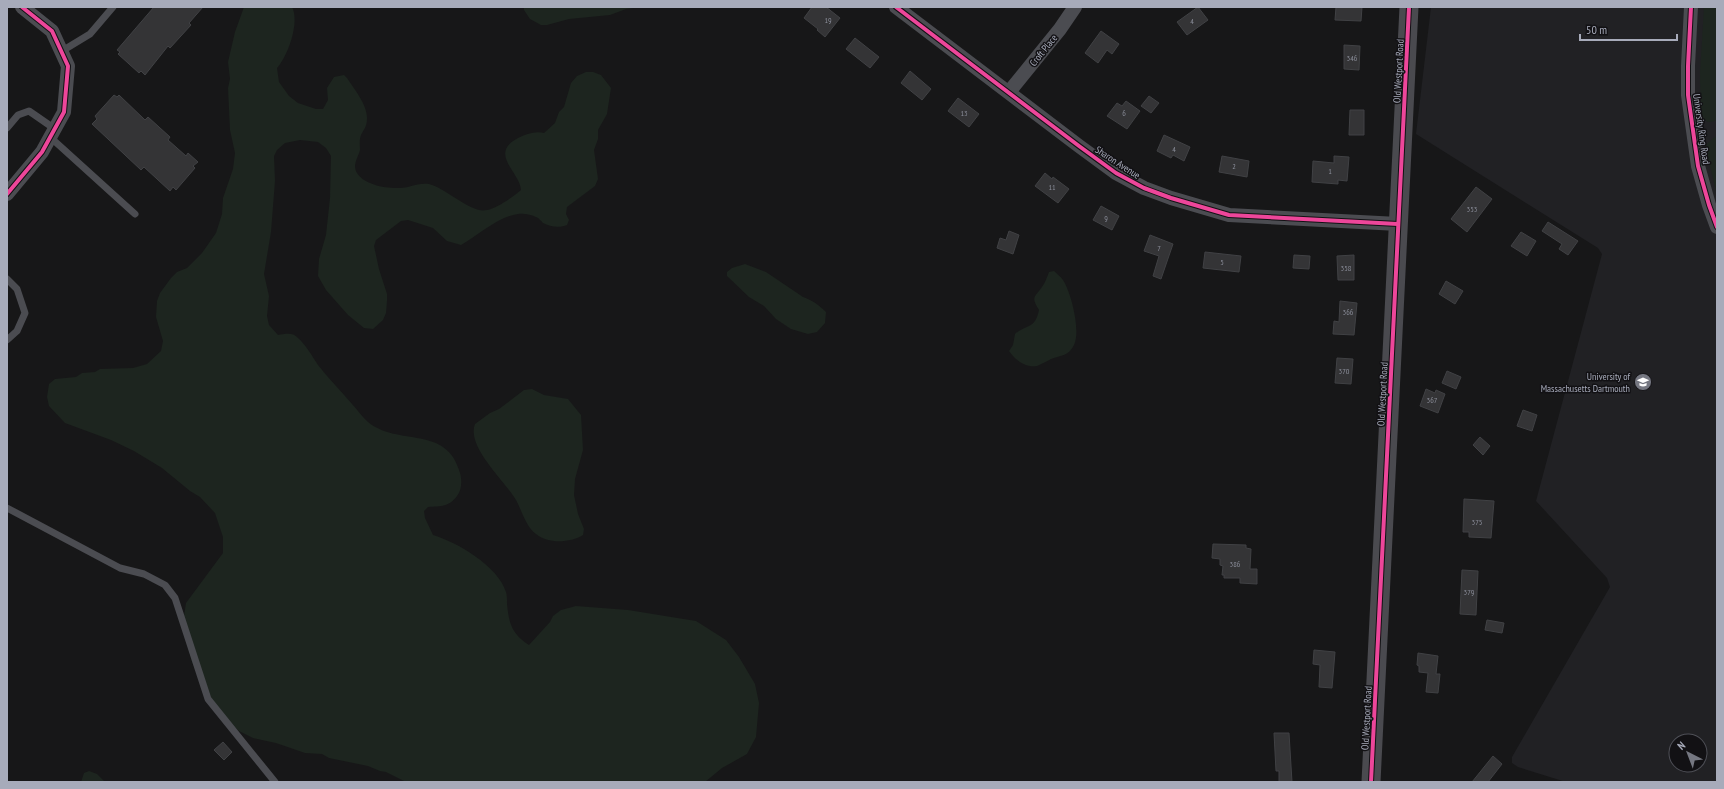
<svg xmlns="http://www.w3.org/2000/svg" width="1724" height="789" viewBox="0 0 1724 789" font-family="'PT Sans Narrow',sans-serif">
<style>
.built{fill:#212124;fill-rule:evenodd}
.green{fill:#1d251f}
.building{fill:#343436;stroke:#404144}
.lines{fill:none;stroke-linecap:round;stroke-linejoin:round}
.lane{stroke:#4b4c51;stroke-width:7}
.street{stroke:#4b4c51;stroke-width:14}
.secondary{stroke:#4a4a4f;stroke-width:19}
.cycleway-casing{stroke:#121114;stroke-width:6}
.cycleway{stroke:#ed469a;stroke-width:4}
.labels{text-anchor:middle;stroke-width:3;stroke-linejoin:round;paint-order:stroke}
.number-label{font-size:8px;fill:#8a8d99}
.street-label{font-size:10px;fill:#a7abba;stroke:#121114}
.poi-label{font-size:10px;fill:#a7abba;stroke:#121114;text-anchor:end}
</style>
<rect width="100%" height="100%" fill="#171718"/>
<!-- built -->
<path class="built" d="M1431,7H1717V782H1566L1518,767L1512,763V757L1610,587L1607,578L1536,501L1602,254L1598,248L1416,134ZM1676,741H1700V765H1676Z"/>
<!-- green -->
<g class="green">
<path d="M244,7H292C300,22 288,56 277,68L279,82L289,96L298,103L316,109H323L328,100L327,88L334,77L344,75L347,78C354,89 367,104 367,118C367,127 364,129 361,135C359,140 360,146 360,150C358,158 352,165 357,173C366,187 394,190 408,187C415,185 422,183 429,184C446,188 471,214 487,210C497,208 513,197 521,190C520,172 488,154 518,138C526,134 535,131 544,133L555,123L559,112L564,107L571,83L577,76L586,72H593L601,75L611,88L607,114L598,130V139L594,150L598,179L595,186L567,207L566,214L569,220L567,225C560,228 550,227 543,223C541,221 539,218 536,217C533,215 522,213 518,214C499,216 477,236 461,245L447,241L433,228L408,220L401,221L376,240L374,246L379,269L387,294V301L386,313L383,320L373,329L364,328L348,315L326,290L318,276L319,259L326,235L330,198L331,156L326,148L318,142L300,140L285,143L277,150L274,156L275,181L271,232L264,274L269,296L267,316L269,325L278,335C285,334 293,332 298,338C306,345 312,356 318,365C328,378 341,391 352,404C357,409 362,417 368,422C398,447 447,424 460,473C462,480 462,490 457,496C449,507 441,506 428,507L424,511L425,518L433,535C457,542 498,566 506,592C507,595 507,600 507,604C509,624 512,634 529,645L550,622L553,616L561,610L576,606L628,610L696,621L726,640L739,657L755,684L759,703L756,737L747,754L722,768L705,782H406L386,772L380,771L368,766L329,758L322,754L305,753L276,743L253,738L239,731L223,717L198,676L192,662L185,636L184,616L186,603L223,553V537L215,513L200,497L190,491L162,468L134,451L111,440L65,423L49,406L47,397L49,384L55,379L76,377L82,373L95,372L100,369L133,368L147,364L161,351L163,341L156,317L157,301L160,293L171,278L177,272L187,268L202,253L216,233L222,214L223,198L233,169L235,153L230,130L228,88L230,79L228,62L235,32Z"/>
<path d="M524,7H641L626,9L610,15L569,19L547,25H541L530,19L524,10Z"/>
<path d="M1704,7H1717V120C1710,123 1707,123 1701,117L1700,74Z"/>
<path d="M1717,136V195L1705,146L1712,139Z"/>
<path d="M745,264L766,272L803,297C812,300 819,305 826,312L825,323L817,332L808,334L791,329L776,319L764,306L749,297L727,276V272L732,268Z"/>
<path d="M1054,271C1057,274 1060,276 1063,280C1071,292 1081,331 1074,345C1069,356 1061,355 1051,359C1047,361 1042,364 1037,366C1026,368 1015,360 1009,351L1013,345L1015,334C1026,324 1035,330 1039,310C1031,297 1034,298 1042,287C1045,283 1047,277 1049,272Z"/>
<path d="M532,389L544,395L568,399L581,415L583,450L575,479L574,495L578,514L584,529L583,535C570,543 548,544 536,534C526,527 522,511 516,500C505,481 466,447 475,424L490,413L499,409L524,390Z"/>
<path d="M89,771L97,774L105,782H81L84,773Z"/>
</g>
<!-- building -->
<g class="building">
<path d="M154,7H203L189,23L191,25L170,48L168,46L145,75L141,71L139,73L118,54L120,52L117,50Z"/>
<path d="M812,7H826L840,18L825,37L817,30L818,29L804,18Z"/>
<path d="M1198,7L1208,20L1187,35L1177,22Z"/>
<path d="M1336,7H1362L1361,21L1335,20Z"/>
<path d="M1101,31L1119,44L1112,54L1107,50L1098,63L1085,53Z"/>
<path d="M855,38L879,57L870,68L846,49Z"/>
<path d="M1344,45L1360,46L1359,70L1344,69Z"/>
<path d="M910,71L931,89L922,100L901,83Z"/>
<path d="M114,95L117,97L119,95L145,120L148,117L170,137L168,140L186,156L188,153L198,162L193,166L195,168L176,190L173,187L170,191L144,167L141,170L92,124L97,119L95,116Z"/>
<path d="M1149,96L1159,103L1151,113L1141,106Z"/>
<path d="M958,98L979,114L969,127L948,111Z"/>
<path d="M1126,101L1140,111L1127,129L1107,116L1117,103L1122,106Z"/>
<path d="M1350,110H1364V135H1349Z"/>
<path d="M1164,135L1190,147L1184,161L1173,155L1171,158L1157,151Z"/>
<path d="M1222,156L1249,161L1247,177L1219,172Z"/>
<path d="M1334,156L1349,157L1347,181L1338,180V184L1312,182L1313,161L1334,163Z"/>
<path d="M1045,173L1052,179L1053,177L1069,189L1058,203L1035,186Z"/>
<path d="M1476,187L1492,199L1467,232L1451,219Z"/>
<path d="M1101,206L1119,216L1112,230L1093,220Z"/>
<path d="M1548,222L1578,241L1568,255L1559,249L1562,244L1542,231Z"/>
<path d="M1009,231L1019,235L1013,254L997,248L1000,238L1006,240Z"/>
<path d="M1521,232L1536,241L1527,256L1511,246Z"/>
<path d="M1150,235L1173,244L1161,279L1153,276L1159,256L1144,251Z"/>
<path d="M1205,252L1241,256L1239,272L1203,268Z"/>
<path d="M1294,255L1310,256L1309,269L1293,268Z"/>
<path d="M1354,255V280H1338L1337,256Z"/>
<path d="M1446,281L1463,291L1455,304L1439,294Z"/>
<path d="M1340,301L1357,303L1354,335L1333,334L1334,321L1339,322Z"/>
<path d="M1337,358L1353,359L1351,384L1335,383Z"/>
<path d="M1447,371L1461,377L1456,389L1442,383Z"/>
<path d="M1426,389L1435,393L1436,390L1445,394L1438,413L1420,406Z"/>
<path d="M1523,410L1537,415L1532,431L1517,426Z"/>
<path d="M1480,437L1490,446L1483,455L1473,445Z"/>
<path d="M1464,499L1494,501L1491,538L1469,537V532H1463Z"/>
<path d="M1213,544L1246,545V548L1251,549L1250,569H1257V584L1240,583V578H1224V575H1222L1223,566L1220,565V559L1212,558Z"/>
<path d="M1462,570L1478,571L1476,615L1460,614Z"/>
<path d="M1487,620L1504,623L1502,633L1485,630Z"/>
<path d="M1314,650L1335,652L1332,688L1319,687L1320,665L1313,664Z"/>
<path d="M1418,653L1438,656L1436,674H1440L1438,693L1426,692L1428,673L1419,672V666L1417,665Z"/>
<path d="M1274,733H1289L1292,782H1279V771H1276Z"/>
<path d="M223,742L232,752L224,760L214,750Z"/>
<path d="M1493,756L1502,764L1488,782H1472Z"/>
</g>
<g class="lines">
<!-- lane -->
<g class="lane">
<path d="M62,51L90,34L113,7"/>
<path d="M7,128L18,115L29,111L55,129"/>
<path d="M50,137L135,214"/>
<path d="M7,279L17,289L25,313L17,331L7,340"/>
<path d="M7,508L120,568L144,574L165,585L175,598L208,699L275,782"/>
</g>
<!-- street -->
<g class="street">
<path d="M896,7L1079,146L1116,173L1144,188L1171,198L1229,215L1398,224"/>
<path d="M1691,7L1688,66V95L1698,166L1709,205L1717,227"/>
<path d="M1009,92L1060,29L1075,7"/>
<path d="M7,194L42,152L64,112L68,66L52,31L22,7"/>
</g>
<!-- secondary -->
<path class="secondary" d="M1371,782L1409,7"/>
<!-- cycleway casing -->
<g class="cycleway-casing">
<g id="cycleway">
<path d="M896,7L1079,146L1116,173L1144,188L1171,198L1229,215L1398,224"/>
<path d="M1691,7L1688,66V95L1698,166L1709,205L1717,227"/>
<path d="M7,194L42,152L64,112L68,66L52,31L22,7"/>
<path d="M1371,782L1409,7"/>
</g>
</g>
<!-- cycleway -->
<use href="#cycleway" class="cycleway"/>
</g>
<!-- icons -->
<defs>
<g id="university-disc" transform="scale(0.9)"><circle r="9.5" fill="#757781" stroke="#121114"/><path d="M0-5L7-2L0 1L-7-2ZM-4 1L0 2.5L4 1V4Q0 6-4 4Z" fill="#fff"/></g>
</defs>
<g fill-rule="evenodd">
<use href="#university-disc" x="1643" y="382"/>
</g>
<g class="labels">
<!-- number labels -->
<g class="number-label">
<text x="828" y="23">19</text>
<text x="1192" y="24">4</text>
<text x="1352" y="61">346</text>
<text x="964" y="116">13</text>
<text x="1124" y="116">6</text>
<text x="1174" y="152">4</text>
<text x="1234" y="169">2</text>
<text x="1330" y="174">1</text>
<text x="1052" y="190">11</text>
<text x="1472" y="212">353</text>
<text x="1106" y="221">9</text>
<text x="1159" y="251">7</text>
<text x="1222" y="265">5</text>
<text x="1346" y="271">358</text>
<text x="1348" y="315">366</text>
<text x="1344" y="374">370</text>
<text x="1432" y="403">367</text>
<text x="1477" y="525">375</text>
<text x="1235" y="567">386</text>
<text x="1469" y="595">379</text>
</g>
<!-- street labels -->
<g class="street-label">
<text transform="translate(1043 50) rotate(-51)" y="4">Croft Place</text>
<text transform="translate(1398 71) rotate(-87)" y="4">Old Westport Road</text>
<text transform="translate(1702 129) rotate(82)" y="4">University Ring Road</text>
<text transform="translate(1118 162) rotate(33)" y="4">Sharon Avenue</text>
<text transform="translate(1382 394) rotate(-87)" y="4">Old Westport Road</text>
<text transform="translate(1366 718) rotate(-87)" y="4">Old Westport Road</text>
</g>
<!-- poi labels -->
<g class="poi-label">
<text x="1630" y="380">University of<tspan x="1630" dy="12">Massachusetts Dartmouth</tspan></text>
</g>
</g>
<!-- border -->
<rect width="1724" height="789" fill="none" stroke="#a7abba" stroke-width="16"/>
<!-- north arrow -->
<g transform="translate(1688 753) rotate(318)"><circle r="19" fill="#121114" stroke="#4e4f56"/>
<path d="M0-3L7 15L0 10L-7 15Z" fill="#757781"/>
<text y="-6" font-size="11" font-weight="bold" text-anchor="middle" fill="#a7abba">N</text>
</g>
<!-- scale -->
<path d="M1580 34v6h97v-6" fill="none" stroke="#a7abba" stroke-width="2"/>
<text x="1586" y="34" font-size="12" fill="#a7abba" stroke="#121114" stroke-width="3" paint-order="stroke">50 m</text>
</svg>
